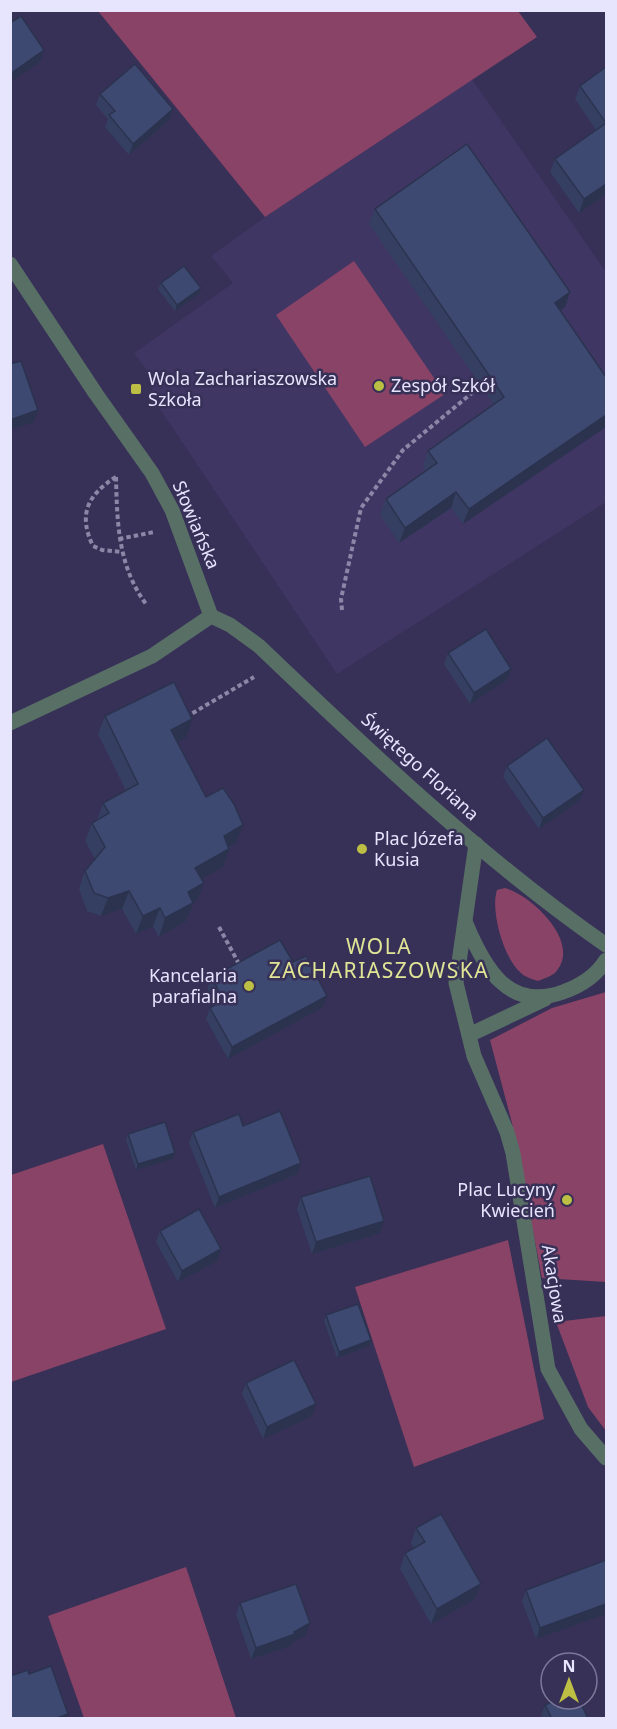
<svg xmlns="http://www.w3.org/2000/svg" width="617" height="1729" viewBox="0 0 617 1729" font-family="'Noto Sans',sans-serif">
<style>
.built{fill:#3f3664}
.green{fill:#894366}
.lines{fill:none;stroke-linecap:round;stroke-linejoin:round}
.path{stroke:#8c87a7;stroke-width:4;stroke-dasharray:4.5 3;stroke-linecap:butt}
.minor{stroke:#586f66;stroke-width:15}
.tertiary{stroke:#586f66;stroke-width:15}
.wall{fill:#353f61}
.shaded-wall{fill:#2b334f}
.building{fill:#3e4971;stroke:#2b334f;stroke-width:1.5}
.poi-dot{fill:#bcbf44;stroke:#373057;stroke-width:2}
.labels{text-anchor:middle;stroke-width:5;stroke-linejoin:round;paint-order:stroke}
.poi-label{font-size:18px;fill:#e7e4fe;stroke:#373057;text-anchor:start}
.street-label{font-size:18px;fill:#e7e4fe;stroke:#373057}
.quarter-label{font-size:21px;letter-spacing:1.5px;fill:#e0e596;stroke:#373057}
</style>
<rect width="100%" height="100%" fill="#373057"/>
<!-- built -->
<path class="built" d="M472,79L606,272V502L337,674L156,403L146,369L134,353L233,283L211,256L265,217Z"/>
<!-- green -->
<g class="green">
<path d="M98,11H518L537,37L265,217Z"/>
<path d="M354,261L445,394L365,447L276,315Z"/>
<path d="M505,888C531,895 579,940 558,969C554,976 545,978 538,981C532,979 525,977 521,973C504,959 490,911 497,890Z"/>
<path d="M606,992V1282L542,1278L512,1123L490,1040L552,1008Z"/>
<path d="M103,1144L166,1329L11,1382V1175Z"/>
<path d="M508,1240L544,1419L414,1467L355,1287Z"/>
<path d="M606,1316V1431L588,1407L556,1322Z"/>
<path d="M186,1567L236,1718H84L48,1616Z"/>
</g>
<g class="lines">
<!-- path -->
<g class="path">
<path d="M116,477C117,522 118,566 146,604"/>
<path d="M116,477C87,495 78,515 93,546L102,550L121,552"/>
<path d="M119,539L154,532"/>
<path d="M342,610L341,599L361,508L403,450L478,388"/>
<path d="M186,717L254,677"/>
<path d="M219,927L239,964"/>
</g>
<!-- minor -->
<g class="minor">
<path d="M476,844L456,983L474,1056L507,1132L513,1153L548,1369L581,1429L606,1458"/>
<path d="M466,924C484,967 508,1012 563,992C580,986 596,976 606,960"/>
<path d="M469,1035L545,999"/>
</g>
<!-- tertiary -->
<g class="tertiary">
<path d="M10,264L96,394L152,473L172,510L211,616"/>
<path d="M211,616L230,625L259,646C369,751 481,858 606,945"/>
<path d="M10,723L152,656L211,616"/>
</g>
</g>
<!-- wall -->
<g class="wall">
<path d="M606,67V194L579,213L550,172L555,159L596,130L575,99L580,86Z"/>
<path d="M100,94L173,109L169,120L129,155L105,127L108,119L96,105Z"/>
<path d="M375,209L570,292L565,307L560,310L463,524L451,508L399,543L380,515L386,499L426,471L423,466L428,451L494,405L369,224Z"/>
<path d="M161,283L199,294L175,311L158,289Z"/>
<path d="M448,653L507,680L470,704L444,664Z"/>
<path d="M105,716L186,738L177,742L206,797L236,843L229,848L223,867L201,879L204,883L197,901L193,904L186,921L159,937L153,926L136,934L122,909L101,916L87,911L79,889L85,871L95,859L85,841L92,823L97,820L103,803L126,791L98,734Z"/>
<path d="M507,766L579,801L539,829L503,777Z"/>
<path d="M293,962L323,1007L228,1059L206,1019L210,1008L216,1004L207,989L212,977Z"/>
<path d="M243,1126L297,1174L215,1208L189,1143L193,1132Z"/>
<path d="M128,1134L175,1153L173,1159L136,1170L126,1140Z"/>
<path d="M301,1197L380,1233L312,1254L297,1209Z"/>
<path d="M160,1231L221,1249L217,1261L178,1282L156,1242Z"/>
<path d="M326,1315L371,1340L369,1346L337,1358L324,1321Z"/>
<path d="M246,1383L312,1416L263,1439L242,1394Z"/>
<path d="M416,1528L481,1584L475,1599L431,1624L400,1569L405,1553L414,1549L411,1543Z"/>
<path d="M606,1560V1614L536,1639L522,1601L526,1590Z"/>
<path d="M240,1603L306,1635L293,1642L291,1646L251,1659L236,1614Z"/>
<path d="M545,1705L588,1719H542L541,1716Z"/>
</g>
<!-- shaded-wall -->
<g class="shaded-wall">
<path d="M44,50L40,62L10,82V74Z"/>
<path d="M173,109L169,120L129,155L133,144Z"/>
<path d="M606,184V194L579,213L584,199Z"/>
<path d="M201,288L199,294L175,311L177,305Z"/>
<path d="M570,292L565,307L549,318L555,303Z"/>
<path d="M38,410L34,422L10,430V420Z"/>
<path d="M606,415V427L463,524L469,509Z"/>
<path d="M456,492L451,508L399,543L405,528Z"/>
<path d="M511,669L507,680L470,704L474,693Z"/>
<path d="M192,719L186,738L165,748L171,730Z"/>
<path d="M584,790L579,801L539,829L543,818Z"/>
<path d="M243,825L236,843L217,854L224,836Z"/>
<path d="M229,849L223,867L189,886L195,868Z"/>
<path d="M204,883L197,901L193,904L186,921L159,937L165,918L188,892Z"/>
<path d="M129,891L122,909L101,916L108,898Z"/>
<path d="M160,908L153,926L136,934L143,916Z"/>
<path d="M327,996L323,1007L228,1059L232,1047Z"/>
<path d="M175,1153L173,1159L136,1170L138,1164Z"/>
<path d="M301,1163L297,1174L215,1208L219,1197Z"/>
<path d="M384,1221L380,1233L312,1254L316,1242Z"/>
<path d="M221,1249L217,1261L178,1282L182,1271Z"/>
<path d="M371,1340L369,1346L337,1358L339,1352Z"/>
<path d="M316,1404L312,1416L263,1439L267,1427Z"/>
<path d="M481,1584L475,1599L431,1624L437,1609Z"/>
<path d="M606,1604V1614L536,1639L540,1628Z"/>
<path d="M310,1623L306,1635L293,1642L291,1646L251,1659L256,1648L294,1632Z"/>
<path d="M68,1714L66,1719H54Z"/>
</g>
<!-- building -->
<g class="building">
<path d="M21,16L44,50L10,74V23Z"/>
<path d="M135,64L173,109L133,144L109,115L115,111L100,94Z"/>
<path d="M606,67V184L584,199L555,159L606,123L580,86Z"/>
<path d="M467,144L570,292L555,303L606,377V415L469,509L456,492L405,528L386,499L437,463L428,451L504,397L375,209Z"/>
<path d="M184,266L201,288L177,305L161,283Z"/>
<path d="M21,361L38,410L10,420V364Z"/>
<path d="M486,629L511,669L474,693L448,653Z"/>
<path d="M174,682L192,719L171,730L206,797L223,788L234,804L243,825L224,836L229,849L195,868L204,883L188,892L193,903L165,918L160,908L143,916L129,891L108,898L94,893L85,871L105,847L92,823L109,813L103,803L138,784L105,716Z"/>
<path d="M547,738L584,790L543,818L507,766Z"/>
<path d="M280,940L293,962L306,956L327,996L232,1047L210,1008L223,1000L212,977Z"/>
<path d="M280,1111L301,1163L219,1197L193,1132L239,1114L243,1126Z"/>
<path d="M165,1122L175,1153L138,1164L128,1134Z"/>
<path d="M370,1176L384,1221L316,1242L301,1197Z"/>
<path d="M199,1209L221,1249L182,1271L160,1231Z"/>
<path d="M358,1304L371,1340L339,1352L326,1315Z"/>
<path d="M294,1360L316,1404L267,1427L246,1383Z"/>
<path d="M441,1514L481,1584L437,1609L405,1553L425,1542L416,1528Z"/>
<path d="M606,1560V1604L540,1628L526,1590Z"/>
<path d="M296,1584L310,1623L294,1632L295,1634L256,1648L240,1603Z"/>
<path d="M51,1666L68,1714L54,1719H10V1676L28,1670L29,1674Z"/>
<path d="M558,1699H579L588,1719H552L545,1705Z"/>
</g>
<!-- markers -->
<g class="poi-dot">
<circle cx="379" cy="386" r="6"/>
<rect x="130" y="383" width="12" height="12" rx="3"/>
<circle cx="362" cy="849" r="6"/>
<circle cx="249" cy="986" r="6"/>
<circle cx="567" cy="1200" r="6"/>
</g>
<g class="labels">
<!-- poi labels -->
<g class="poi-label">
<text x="148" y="385">Wola Zachariaszowska<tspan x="148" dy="21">Szkoła</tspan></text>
<text x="391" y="392">Zespół Szkół</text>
<text x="374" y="845">Plac Józefa<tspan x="374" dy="21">Kusia</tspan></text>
<text x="237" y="982" text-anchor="end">Kancelaria<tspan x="237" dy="21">parafialna</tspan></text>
<text x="555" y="1196" text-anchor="end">Plac Lucyny<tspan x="555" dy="21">Kwiecień</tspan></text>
</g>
<!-- street labels -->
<g class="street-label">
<text transform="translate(196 525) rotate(67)" y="6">Słowiańska</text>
<text transform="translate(420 767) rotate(42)" y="6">Świętego Floriana</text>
<text transform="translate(554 1284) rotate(81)" y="6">Akacjowa</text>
</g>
<!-- quarter labels -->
<g class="quarter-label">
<text x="379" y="954">WOLA<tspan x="379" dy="24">ZACHARIASZOWSKA</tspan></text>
</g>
</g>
<!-- border -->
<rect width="617" height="1729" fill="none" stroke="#e7e4fe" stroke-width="24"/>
<!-- north arrow -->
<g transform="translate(569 1681)"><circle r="28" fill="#373057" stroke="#7d789a" stroke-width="1.5"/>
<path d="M0-4.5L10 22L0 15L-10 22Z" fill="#bcbf44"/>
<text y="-9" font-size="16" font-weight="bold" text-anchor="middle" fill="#e7e4fe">N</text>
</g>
</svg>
